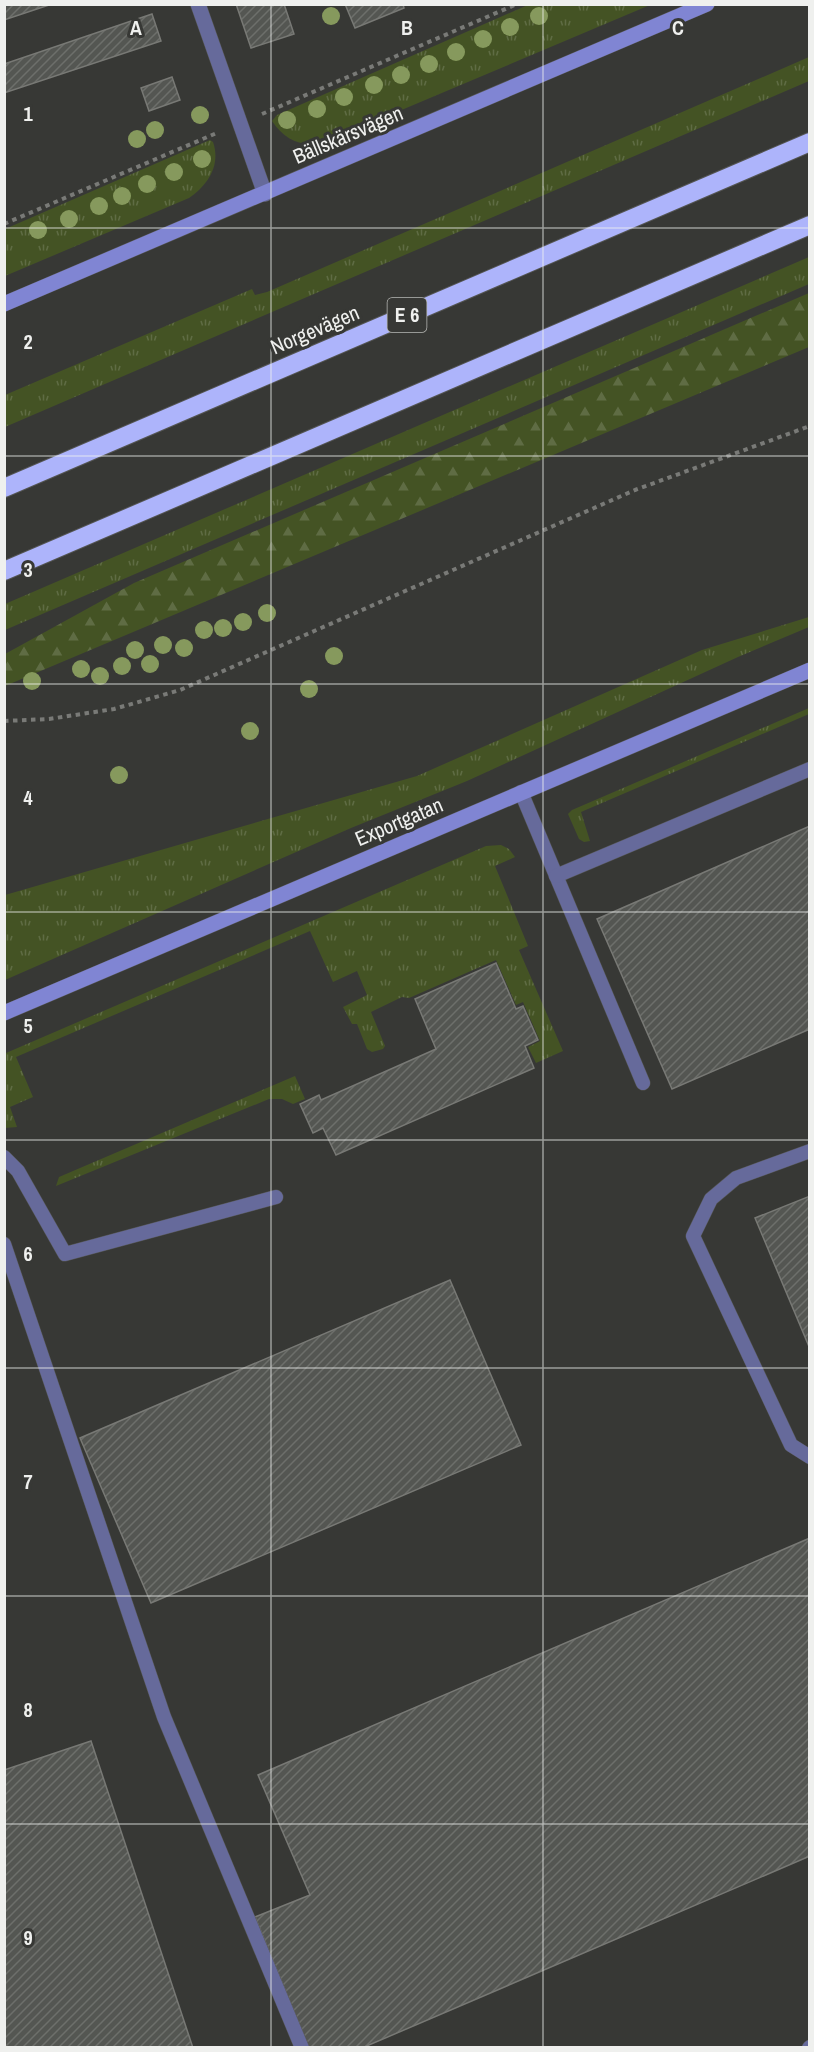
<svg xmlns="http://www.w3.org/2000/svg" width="814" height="2052" viewBox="0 0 814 2052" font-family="'Archivo Narrow',sans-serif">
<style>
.grass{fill:url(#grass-tufts)}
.forest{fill:url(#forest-firs)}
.building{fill:url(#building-hatch);stroke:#787975;stroke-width:1.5}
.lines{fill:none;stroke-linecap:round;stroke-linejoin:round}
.lane-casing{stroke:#545553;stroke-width:15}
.street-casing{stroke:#545553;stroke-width:16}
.secondary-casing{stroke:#545553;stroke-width:16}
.highway-casing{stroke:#545553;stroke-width:20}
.path{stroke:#797a77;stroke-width:4;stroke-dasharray:4.5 4.5;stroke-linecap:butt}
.lane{stroke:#666a9b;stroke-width:14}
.street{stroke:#666a9b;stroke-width:15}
.secondary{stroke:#8085d3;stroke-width:15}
.highway{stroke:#adb4fb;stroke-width:18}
.tree{fill:#86995d}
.grid{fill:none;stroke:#eff0ee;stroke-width:1.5;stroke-opacity:0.55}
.labels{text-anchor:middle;stroke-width:6;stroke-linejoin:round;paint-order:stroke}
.shield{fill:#373835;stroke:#b8b9b6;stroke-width:1.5}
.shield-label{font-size:20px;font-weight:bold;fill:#eff0ee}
.street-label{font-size:21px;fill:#eff0ee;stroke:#373835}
.grid-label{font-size:20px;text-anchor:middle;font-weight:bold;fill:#eff0ee;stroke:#373835;stroke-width:6;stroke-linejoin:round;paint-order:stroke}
</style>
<defs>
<pattern id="grass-tufts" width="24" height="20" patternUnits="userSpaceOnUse" patternTransform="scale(1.5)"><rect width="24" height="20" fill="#445324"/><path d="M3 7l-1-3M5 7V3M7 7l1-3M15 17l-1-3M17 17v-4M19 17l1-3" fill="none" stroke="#5f6c44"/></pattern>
<pattern id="forest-firs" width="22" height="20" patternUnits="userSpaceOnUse" patternTransform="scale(1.5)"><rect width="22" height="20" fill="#445324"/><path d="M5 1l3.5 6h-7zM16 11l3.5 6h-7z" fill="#5f6c44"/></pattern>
<pattern id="building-hatch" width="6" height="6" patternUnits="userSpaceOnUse" patternTransform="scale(1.5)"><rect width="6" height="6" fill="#545652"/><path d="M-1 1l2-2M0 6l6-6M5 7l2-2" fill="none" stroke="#6d6f6b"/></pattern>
</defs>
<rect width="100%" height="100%" fill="#373835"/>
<!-- grass -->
<g class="grass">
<path d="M530,4L650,5L328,141C304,148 286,142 272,121L277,115Z"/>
<path d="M809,57V81L5,427V395L252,289L255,295L267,292Z"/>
<path d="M210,140L213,142C221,165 208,185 189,198L5,276V229Z"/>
<path d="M809,257V284L5,630V604Z"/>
<path d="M809,617V627L738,657L467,781L351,828L5,980V895L417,776L702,650Z"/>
<path d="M809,708V714L581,812L590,841L584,842L579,839L568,814L572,810Z"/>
<path d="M501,845L509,849L515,857L495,866L528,946L519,950L563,1051L536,1063L528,1047L540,1041L523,1002L516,1005L496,960L409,998L402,997L371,1012L385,1046L383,1049L372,1052L367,1049L357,1024H352L343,1007L367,995L357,971L333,982L310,931L16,1057L33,1097L10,1107L17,1127L5,1128L6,1053L486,846Z"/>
<path d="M295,1076L305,1099L293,1104L282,1099H269L56,1186L59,1177Z"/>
</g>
<!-- forest -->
<path class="forest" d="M809,293V347L5,686V654L134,583Z"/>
<!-- building -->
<g class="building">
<path d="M4,4H52L4,20Z"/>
<path d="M236,4H284L294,34L251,48Z"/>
<path d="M345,4H403L404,8L355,28Z"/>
<path d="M152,14L161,41L4,93V64Z"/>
<path d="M172,77L180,100L149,111L141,88Z"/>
<path d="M810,826V1029L672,1089L597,919Z"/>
<path d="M496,963L516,1009L523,1006L538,1040L525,1046L534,1068L336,1155L323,1128L313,1133L300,1104L319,1095L321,1100L436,1049L415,999Z"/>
<path d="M810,1196V1349L755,1218Z"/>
<path d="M450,1280L521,1445L151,1603L80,1438Z"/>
<path d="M810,1538V1856L362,2048H309L255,1917L310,1895L258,1775Z"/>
<path d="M91,1741L193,2048H4V1770Z"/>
</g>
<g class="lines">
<!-- lane casing -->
<g class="lane-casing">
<g id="lane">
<path d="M521,792L643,1083"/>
<path d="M556,876L810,769"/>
<path d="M810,1151L736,1178L711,1199L693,1236L791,1445L810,1457"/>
<path d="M4,1157L18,1171L65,1254L276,1197"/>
<path d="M4,1244L164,1717L302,2048"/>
<path d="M809,2048L810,2047"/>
</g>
</g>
<!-- street casing -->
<g class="street-casing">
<path id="street" d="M198,4L265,194"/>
</g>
<!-- secondary casing -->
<g class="secondary-casing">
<g id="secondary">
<path d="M4,304L707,4"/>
<path d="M4,1013L810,670"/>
</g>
</g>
<!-- highway casing -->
<g class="highway-casing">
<g id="highway">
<path d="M4,488L810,142"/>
<path d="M4,571L810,225"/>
</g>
</g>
<!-- path -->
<g class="path">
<path d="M262,114L517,4"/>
<path d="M4,224L219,132"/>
<path d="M4,721L49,719L114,709L180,690L635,490L810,426"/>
</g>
<!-- lane -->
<use href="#lane" class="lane"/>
<!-- street -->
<use href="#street" class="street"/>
<!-- secondary -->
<use href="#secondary" class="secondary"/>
<!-- highway -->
<use href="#highway" class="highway"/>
</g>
<!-- trees -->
<g class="tree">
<circle cx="331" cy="16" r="9"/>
<circle cx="539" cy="16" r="9"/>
<circle cx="510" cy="27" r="9"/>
<circle cx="483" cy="39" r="9"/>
<circle cx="456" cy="52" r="9"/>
<circle cx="429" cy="64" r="9"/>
<circle cx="401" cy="75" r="9"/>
<circle cx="374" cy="85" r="9"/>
<circle cx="344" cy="97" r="9"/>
<circle cx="317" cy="109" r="9"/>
<circle cx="200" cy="115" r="9"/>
<circle cx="287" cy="120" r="9"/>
<circle cx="155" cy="130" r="9"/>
<circle cx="137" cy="139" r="9"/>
<circle cx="202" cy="159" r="9"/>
<circle cx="174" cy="172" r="9"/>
<circle cx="147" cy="184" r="9"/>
<circle cx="122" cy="196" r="9"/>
<circle cx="99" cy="206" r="9"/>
<circle cx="69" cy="219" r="9"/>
<circle cx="38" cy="230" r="9"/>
<circle cx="267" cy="613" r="9"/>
<circle cx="243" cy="622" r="9"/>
<circle cx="223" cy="628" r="9"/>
<circle cx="204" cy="630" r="9"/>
<circle cx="163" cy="645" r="9"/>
<circle cx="184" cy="648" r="9"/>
<circle cx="135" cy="650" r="9"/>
<circle cx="334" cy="656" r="9"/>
<circle cx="150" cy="664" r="9"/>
<circle cx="122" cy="666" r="9"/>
<circle cx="81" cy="669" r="9"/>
<circle cx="100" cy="676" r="9"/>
<circle cx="32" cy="681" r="9"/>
<circle cx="309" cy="689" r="9"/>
<circle cx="250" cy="731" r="9"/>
<circle cx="119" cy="775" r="9"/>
</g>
<!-- grid -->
<path class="grid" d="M271,4V2048M543,4V2048M4,228H810M4,456H810M4,684H810M4,912H810M4,1140H810M4,1368H810M4,1596H810M4,1824H810"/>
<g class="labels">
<!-- shield labels -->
<rect class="shield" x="387.5" y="298" width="39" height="34" rx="4.5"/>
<g class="shield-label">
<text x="407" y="322">E 6</text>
</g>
<!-- street labels -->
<g class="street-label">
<text transform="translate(348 135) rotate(-23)" y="7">Bällskärsvägen</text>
<text transform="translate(315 330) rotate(-23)" y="7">Norgevägen</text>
<text transform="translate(399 822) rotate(-23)" y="7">Exportgatan</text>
</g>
</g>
<g class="grid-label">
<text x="136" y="35">A</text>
<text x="407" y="35">B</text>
<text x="678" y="35">C</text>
<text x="28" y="121">1</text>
<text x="28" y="349">2</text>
<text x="28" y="577">3</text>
<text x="28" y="805">4</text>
<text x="28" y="1033">5</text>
<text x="28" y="1261">6</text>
<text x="28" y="1489">7</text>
<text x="28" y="1717">8</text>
<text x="28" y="1945">9</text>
</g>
<!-- border -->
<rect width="814" height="2052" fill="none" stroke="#eff0ee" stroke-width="12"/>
</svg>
